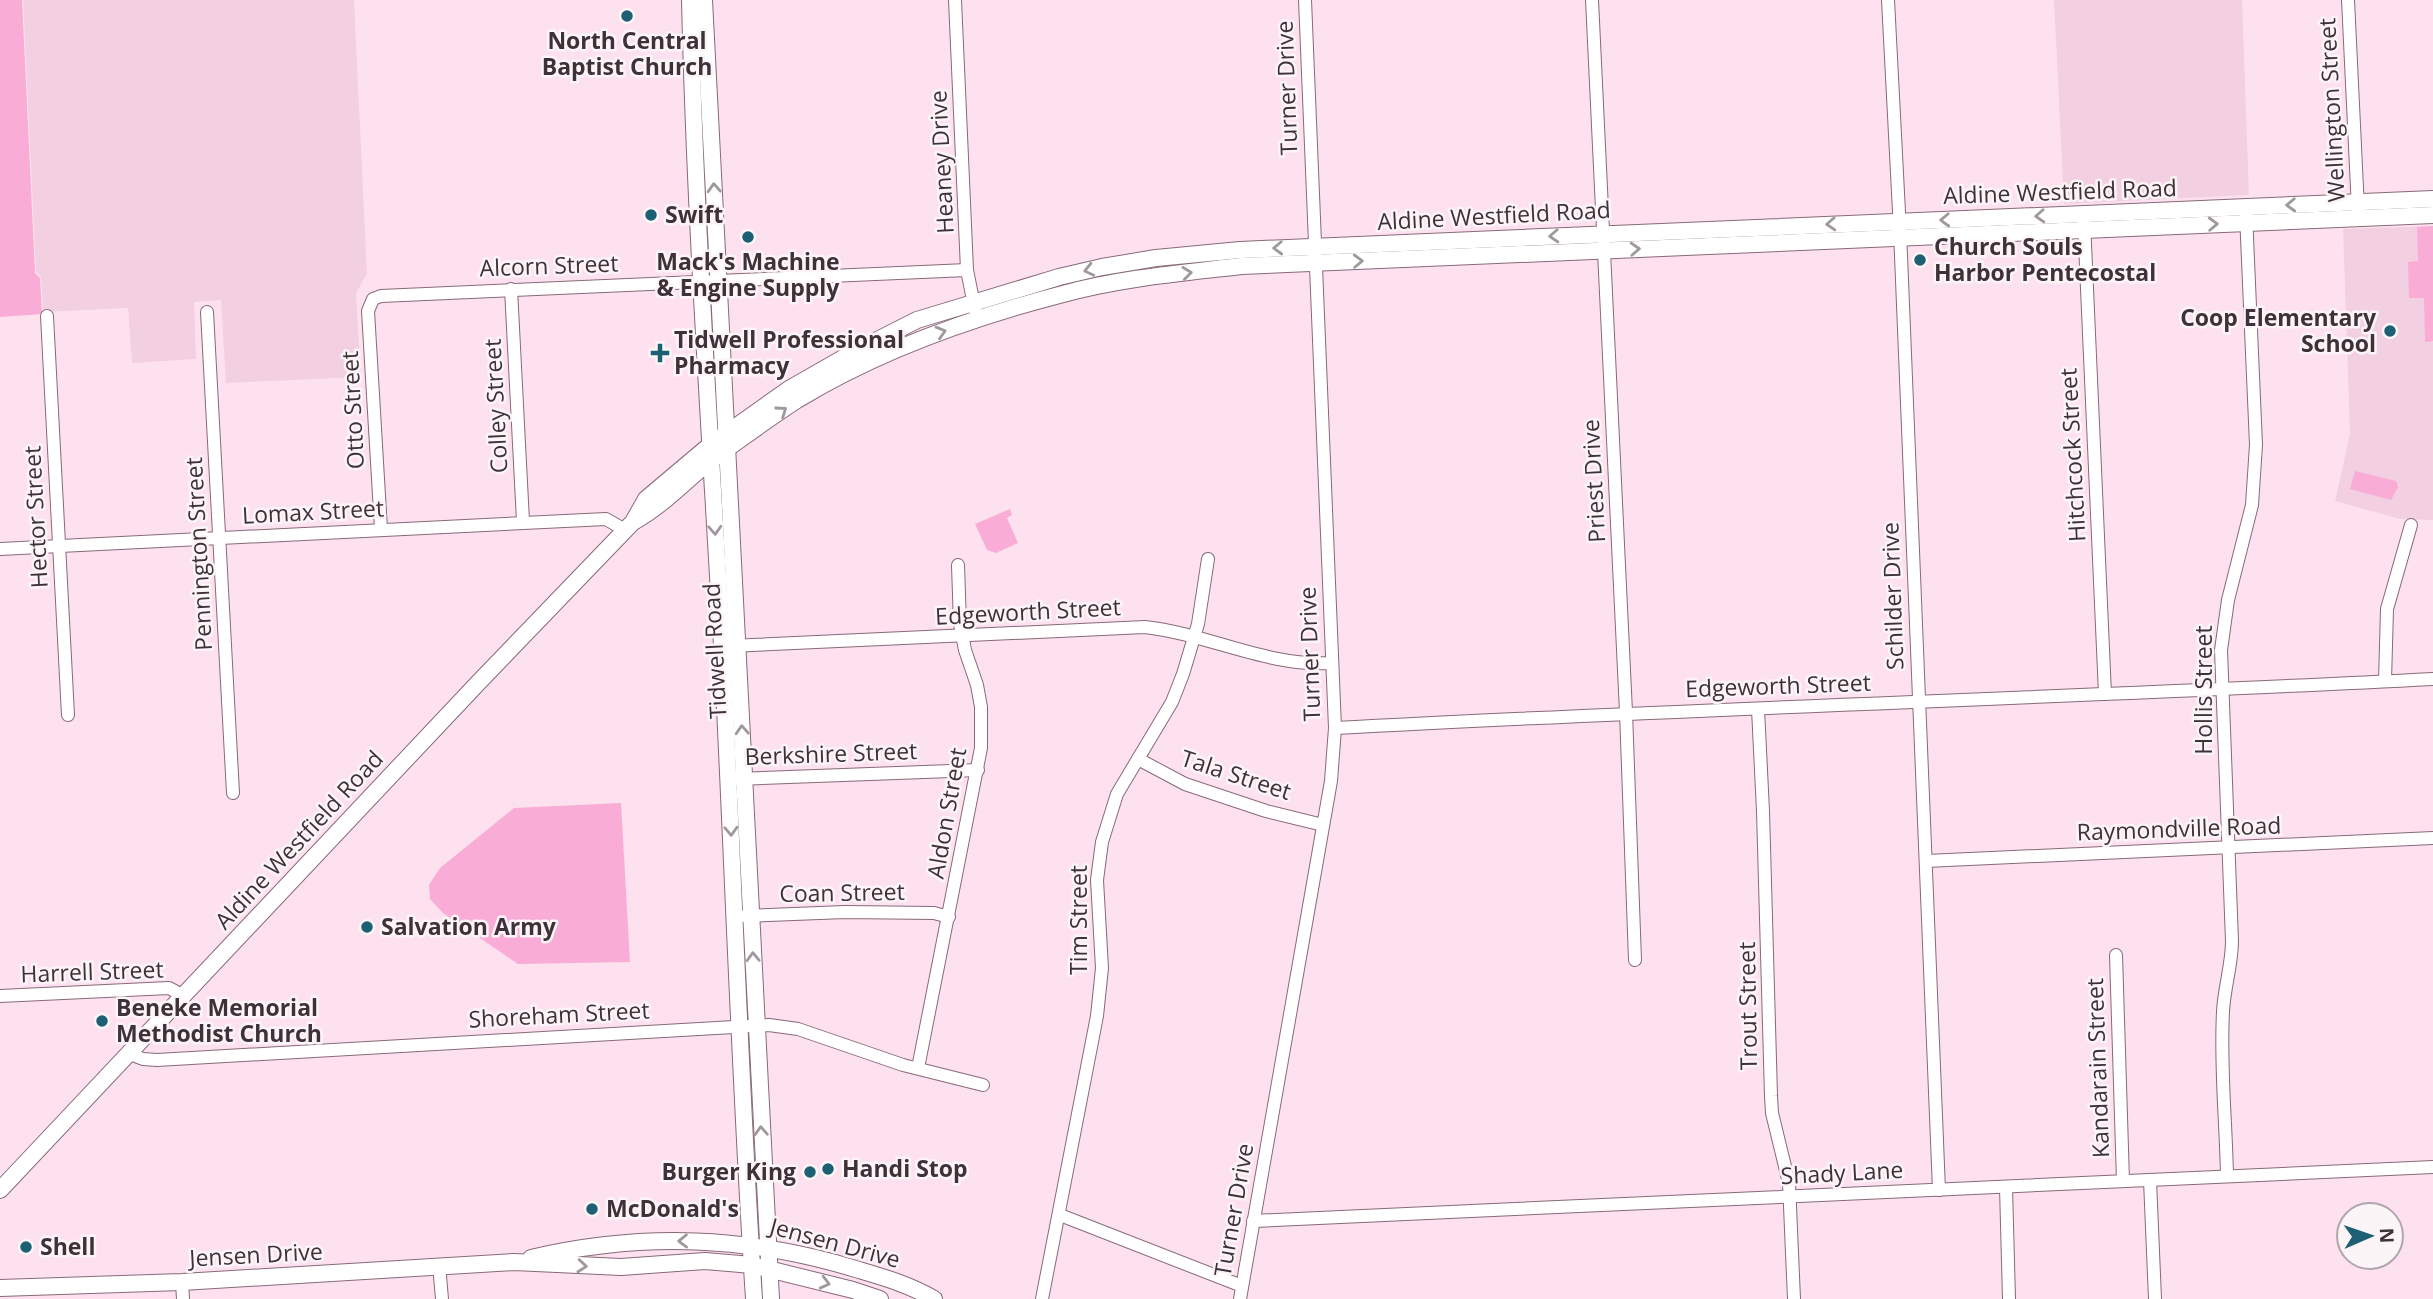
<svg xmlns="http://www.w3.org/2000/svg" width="2433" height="1299" viewBox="0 0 2433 1299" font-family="'Open Sans',sans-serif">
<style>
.built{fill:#f3d0e1}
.green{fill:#f9acd5}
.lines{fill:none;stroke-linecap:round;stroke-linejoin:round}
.minor-casing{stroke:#886979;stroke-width:14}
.major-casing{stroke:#886979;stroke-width:18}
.minor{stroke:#fff;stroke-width:12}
.major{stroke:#fff;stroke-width:16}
.oneway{stroke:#9f989c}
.poi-dot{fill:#1d5f73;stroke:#fcf5f8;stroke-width:2.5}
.labels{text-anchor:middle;stroke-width:5;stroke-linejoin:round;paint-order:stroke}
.poi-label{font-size:23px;font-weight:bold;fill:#3f3138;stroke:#fcf5f8;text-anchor:start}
.street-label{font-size:23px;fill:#3f3138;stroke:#fcf5f8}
</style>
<rect width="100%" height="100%" fill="#fee1ef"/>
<!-- built -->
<g class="built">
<path d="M23,0H354L367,274L356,293L361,377L226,383L221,300L194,302L196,359L132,363L128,308L43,312L41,277L36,272Z"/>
<path d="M2054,0H2242L2249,195L2064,204Z"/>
<path d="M2433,226V520L2400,519L2335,501L2350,434L2343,229Z"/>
</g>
<!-- green -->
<g class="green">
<path d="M0,0H22L35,273L40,278L42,314L0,317Z"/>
<path d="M2433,226V341L2425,342L2424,298H2409L2408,262L2418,261L2417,227Z"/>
<path d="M2355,471L2396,481L2398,487L2391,500L2350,489Z"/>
<path d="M1010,509L1012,515L1007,518L1018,543L996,553L987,550L975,524Z"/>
<path d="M621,803L630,962L518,964L443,913L430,899L429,885L440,868L514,808Z"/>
</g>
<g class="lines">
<!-- minor casing -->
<g class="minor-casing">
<g id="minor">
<path d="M955,0L967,270L975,310"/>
<path d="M1592,0L1626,712L1635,960"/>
<path d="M1888,0L1900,231L1939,1190"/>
<path d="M2348,0L2358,209"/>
<path d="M2084,221L2105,694"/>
<path d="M511,289L523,521"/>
<path d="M207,312L233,793"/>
<path d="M47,316L68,715"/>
<path d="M381,529L368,311L373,299L381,296L967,270"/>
<path d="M0,549L606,519L625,530"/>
<path d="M729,646L1145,627C1208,634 1267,667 1331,663"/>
<path d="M2385,681L2387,609L2411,525"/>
<path d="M1758,709L1763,811L1771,1096L1772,1113L1789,1183L1794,1299"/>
<path d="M1335,728C1701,708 2067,698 2433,679"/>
<path d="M1138,759L1185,784L1266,811L1323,825"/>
<path d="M736,779L978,770"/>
<path d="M1926,861L2433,838"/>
<path d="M745,916L845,912L934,913L949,917"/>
<path d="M2116,955L2123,1181"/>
<path d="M0,996L169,988L184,996"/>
<path d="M130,1054L143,1059L157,1060L769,1025L798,1029L903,1065L983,1085"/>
<path d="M918,1068L981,748V707L977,685L965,650L960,624L958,565"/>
<path d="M2227,1176C2226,1122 2220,1066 2223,1012C2224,988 2232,965 2232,941L2221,650L2228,600L2252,505L2256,445L2246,214"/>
<path d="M2150,1180L2155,1299"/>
<path d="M2006,1187L2009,1299"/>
<path d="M1060,1215L1242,1286"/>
<path d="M1253,1221L2433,1167"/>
<path d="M439,1265L442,1299"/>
<path d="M182,1282L183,1299"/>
<path d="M1042,1299L1097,1016L1102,968L1097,880L1102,842L1117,794L1172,702L1183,674L1198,624L1208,559"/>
<path d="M1240,1299L1331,781L1335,728L1305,0"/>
</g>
</g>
<!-- major casing -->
<g class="major-casing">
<g id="major">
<path d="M690,0C695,216 710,431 722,646C733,864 740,1082 754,1299"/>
<path d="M704,0L771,1299"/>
<path d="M635,521C665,504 687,479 714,458C741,439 769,418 797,400C879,350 970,318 1063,294C1121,278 1182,273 1241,266L2433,215"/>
<path d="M0,1190L477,684L633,522L646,499L710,445L789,389L852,353L917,320L1059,277L1102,267L1156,258L1240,250L2433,199"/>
<path d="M531,1258C643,1232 749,1236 859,1270C886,1278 910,1285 934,1299"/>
<path d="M0,1288L182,1282L514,1262L621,1267L705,1261L752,1265L853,1290L880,1299"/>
</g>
</g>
<!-- minor -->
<use href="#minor" class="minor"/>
<!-- major -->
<use href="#major" class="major"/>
</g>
<!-- one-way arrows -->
<defs><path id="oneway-chevron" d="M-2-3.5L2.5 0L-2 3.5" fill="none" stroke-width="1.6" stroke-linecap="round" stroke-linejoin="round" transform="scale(1.75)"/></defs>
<g class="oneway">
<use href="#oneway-chevron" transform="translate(714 188) rotate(-93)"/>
<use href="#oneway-chevron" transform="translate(2291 205) rotate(178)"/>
<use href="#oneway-chevron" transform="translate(2040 216) rotate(177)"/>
<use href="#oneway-chevron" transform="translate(1945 220) rotate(178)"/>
<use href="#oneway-chevron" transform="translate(1831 224) rotate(177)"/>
<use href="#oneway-chevron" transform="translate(2213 224) rotate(-2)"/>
<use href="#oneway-chevron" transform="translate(1554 236) rotate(177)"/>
<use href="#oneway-chevron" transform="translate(1278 248) rotate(178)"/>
<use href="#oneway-chevron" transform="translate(1635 249) rotate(-3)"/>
<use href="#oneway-chevron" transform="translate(1358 261) rotate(-2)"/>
<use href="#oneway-chevron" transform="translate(1089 270) rotate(167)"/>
<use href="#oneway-chevron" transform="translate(1187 273) rotate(-7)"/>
<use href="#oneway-chevron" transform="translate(941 332) rotate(-17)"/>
<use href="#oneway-chevron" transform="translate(782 411) rotate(-35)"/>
<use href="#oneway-chevron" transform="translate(715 530) rotate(87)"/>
<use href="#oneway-chevron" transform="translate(742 730) rotate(-93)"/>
<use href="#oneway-chevron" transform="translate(731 831) rotate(88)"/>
<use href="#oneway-chevron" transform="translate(753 957) rotate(-92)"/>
<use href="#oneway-chevron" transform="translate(761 1131) rotate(-93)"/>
<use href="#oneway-chevron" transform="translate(683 1241) rotate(179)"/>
<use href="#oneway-chevron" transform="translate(582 1266) rotate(5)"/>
<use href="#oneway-chevron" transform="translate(825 1283) rotate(14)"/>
</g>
<!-- markers -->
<g class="poi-dot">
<circle cx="627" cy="16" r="7"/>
<circle cx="651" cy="215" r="7"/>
<circle cx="748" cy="237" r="7"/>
<circle cx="1920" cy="260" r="7"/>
<circle cx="2390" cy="331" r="7"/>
<path d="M656.5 342.5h7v7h7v7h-7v7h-7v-7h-7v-7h7z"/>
<circle cx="367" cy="927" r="7"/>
<circle cx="102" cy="1021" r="7"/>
<circle cx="828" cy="1169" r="7"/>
<circle cx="810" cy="1172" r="7"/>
<circle cx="592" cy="1209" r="7"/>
<circle cx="26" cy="1247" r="7"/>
</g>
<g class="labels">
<!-- poi labels -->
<g class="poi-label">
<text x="627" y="49" text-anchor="middle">North Central<tspan x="627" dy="26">Baptist Church</tspan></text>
<text x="665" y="223">Swift</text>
<text x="1934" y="255">Church Souls<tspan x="1934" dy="26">Harbor Pentecostal</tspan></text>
<text x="748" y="270" text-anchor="middle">Mack's Machine<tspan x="748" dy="26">&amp; Engine Supply</tspan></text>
<text x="2376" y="326" text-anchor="end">Coop Elementary<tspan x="2376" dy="26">School</tspan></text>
<text x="674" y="348">Tidwell Professional<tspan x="674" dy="26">Pharmacy</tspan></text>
<text x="381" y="935">Salvation Army</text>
<text x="116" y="1016">Beneke Memorial<tspan x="116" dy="26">Methodist Church</tspan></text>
<text x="842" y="1177">Handi Stop</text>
<text x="796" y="1180" text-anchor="end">Burger King</text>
<text x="606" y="1217">McDonald's</text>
<text x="40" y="1255">Shell</text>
</g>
<!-- street labels -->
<g class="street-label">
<text transform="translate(1287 88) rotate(-92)" y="8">Turner Drive</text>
<text transform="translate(2332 110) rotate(-93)" y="8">Wellington Street</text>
<text transform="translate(942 162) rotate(-93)" y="8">Heaney Drive</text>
<text transform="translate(2060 192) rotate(-2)" y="8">Aldine Westfield Road</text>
<text transform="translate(1494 216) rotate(-3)" y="8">Aldine Westfield Road</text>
<text transform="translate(549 266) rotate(-2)" y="8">Alcorn Street</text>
<text transform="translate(496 406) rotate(-93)" y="8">Colley Street</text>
<text transform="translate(353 410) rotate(-93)" y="8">Otto Street</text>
<text transform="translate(2073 455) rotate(-93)" y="8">Hitchcock Street</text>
<text transform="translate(1594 481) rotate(-93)" y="8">Priest Drive</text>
<text transform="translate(313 512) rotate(-3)" y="8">Lomax Street</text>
<text transform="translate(36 517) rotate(-93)" y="8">Hector Street</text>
<text transform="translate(199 554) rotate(-93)" y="8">Pennington Street</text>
<text transform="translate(1893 596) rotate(-92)" y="8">Schilder Drive</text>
<text transform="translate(1028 612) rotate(-3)" y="8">Edgeworth Street</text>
<text transform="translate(715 651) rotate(-93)" y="8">Tidwell Road</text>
<text transform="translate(1310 654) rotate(-92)" y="8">Turner Drive</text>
<text transform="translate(1778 686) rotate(-2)" y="8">Edgeworth Street</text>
<text transform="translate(2204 690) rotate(-90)" y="8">Hollis Street</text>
<text transform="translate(831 754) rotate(-2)" y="8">Berkshire Street</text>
<text transform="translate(1236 775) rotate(18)" y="8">Tala Street</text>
<text transform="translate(947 813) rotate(-80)" y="8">Aldon Street</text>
<text transform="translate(2179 829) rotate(-2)" y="8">Raymondville Road</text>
<text transform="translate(299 840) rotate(-47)" y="8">Aldine Westfield Road</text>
<text transform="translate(842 893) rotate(-1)" y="8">Coan Street</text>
<text transform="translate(1079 920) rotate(-90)" y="8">Tim Street</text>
<text transform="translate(92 972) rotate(-2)" y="8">Harrell Street</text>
<text transform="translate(1748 1006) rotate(-91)" y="8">Trout Street</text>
<text transform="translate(559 1015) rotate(-3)" y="8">Shoreham Street</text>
<text transform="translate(2098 1068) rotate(-92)" y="8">Kandarain Street</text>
<text transform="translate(1842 1173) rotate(-3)" y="8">Shady Lane</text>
<text transform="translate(1234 1210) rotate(-80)" y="8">Turner Drive</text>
<text transform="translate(835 1243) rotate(15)" y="8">Jensen Drive</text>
<text transform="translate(256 1255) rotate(-3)" y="8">Jensen Drive</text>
</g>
</g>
<!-- north arrow -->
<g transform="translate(2370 1236) rotate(88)"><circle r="33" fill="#fcf5f8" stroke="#b0a7ab" stroke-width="2"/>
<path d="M0-5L12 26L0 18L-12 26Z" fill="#1d5f73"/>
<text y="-10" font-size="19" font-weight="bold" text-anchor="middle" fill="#3f3138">N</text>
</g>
</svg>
